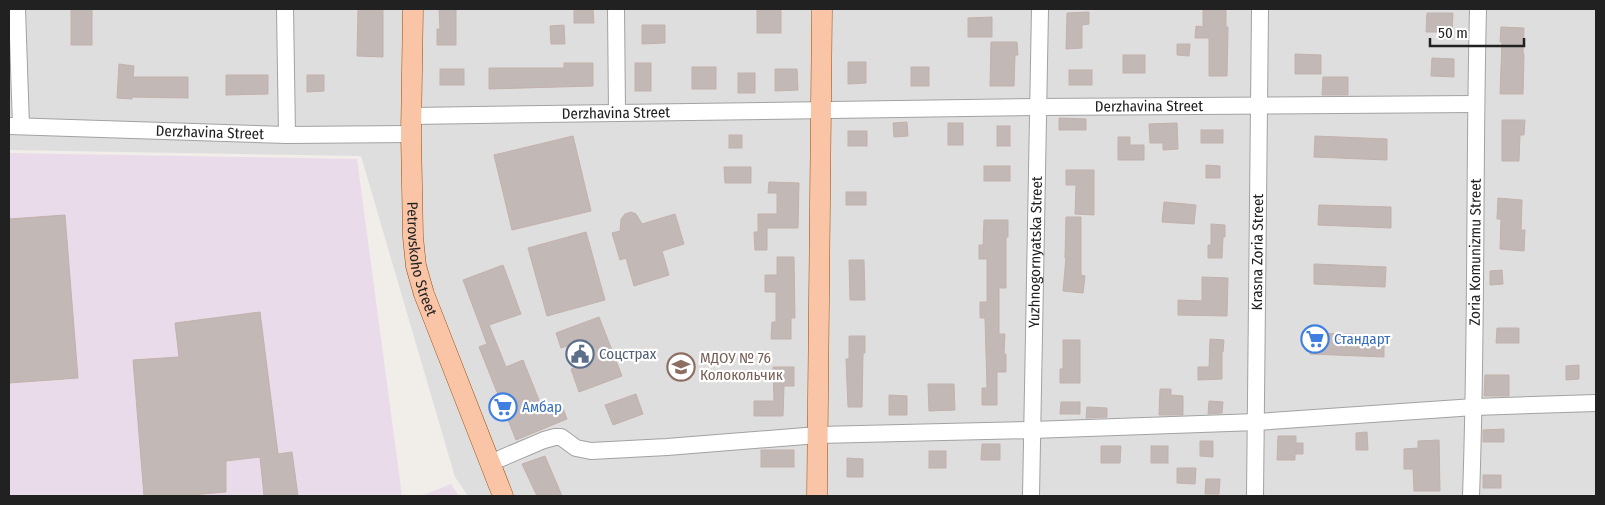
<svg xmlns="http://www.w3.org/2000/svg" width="1605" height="505" viewBox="0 0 1605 505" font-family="'Fira Sans Condensed',sans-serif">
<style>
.residential{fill:#dfdedf}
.industrial{fill:#eadbea}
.building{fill:#c2b8b5;stroke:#c3b1ab}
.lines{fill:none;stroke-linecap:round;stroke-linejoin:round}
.minor-casing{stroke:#a2a2a2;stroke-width:18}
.major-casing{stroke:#9a4d05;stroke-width:21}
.minor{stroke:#fff;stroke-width:16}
.major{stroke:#f9c5a6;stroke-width:20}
.labels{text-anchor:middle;stroke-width:4.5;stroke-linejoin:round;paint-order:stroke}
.street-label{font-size:15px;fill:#212121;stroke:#fff}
.shop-label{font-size:15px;fill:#366cbe;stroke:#fff;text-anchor:start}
.service-label{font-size:15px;fill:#4e5e75;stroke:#fff;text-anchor:start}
.education-label{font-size:15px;fill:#785e54;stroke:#fff;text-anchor:start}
</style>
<rect width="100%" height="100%" fill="#f1ede9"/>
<!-- residential -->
<path class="residential" d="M9,9H1596V496H468L455,477L361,156L9,150Z"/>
<!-- industrial -->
<g class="industrial">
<path d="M9,153L357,159L402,496H9Z"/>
<path d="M451,484L459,496H421Z"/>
</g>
<!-- building -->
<g class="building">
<rect x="71" y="9" width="21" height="36"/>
<path d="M358,9H383V57L357,56Z"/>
<path d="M439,9H456V45H437V29H440Z"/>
<path d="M574,9H593L594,23H574Z"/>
<rect x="757" y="9" width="24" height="24"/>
<path d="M1203,9H1226V27H1228L1227,76H1209V38H1195L1196,26L1203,27Z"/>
<path d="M1089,12V24L1082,25V48L1066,49L1067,13Z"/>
<path d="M1427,13H1453L1452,32H1426Z"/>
<path d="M992,17V37H968V18Z"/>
<path d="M564,25L565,44H551L550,26Z"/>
<path d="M642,25H665V43L642,44Z"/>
<path d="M1501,27L1524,28L1523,54H1524L1523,94H1500L1502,42H1500Z"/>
<path d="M991,42H1017L1018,55H1015L1014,86H990Z"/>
<path d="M1177,44H1190L1189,56L1177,55Z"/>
<path d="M1295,54L1321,55V74H1295Z"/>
<rect x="1123" y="55" width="22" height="18"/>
<path d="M1432,58L1454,59V77L1431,76Z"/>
<path d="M848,62H866V83L848,84Z"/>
<path d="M564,63H593V86L489,89V68H564Z"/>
<rect x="635" y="63" width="16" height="28"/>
<path d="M119,64L134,66L133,77H188V98L132,97V99L117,98Z"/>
<rect x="692" y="67" width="24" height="22"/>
<rect x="911" y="67" width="18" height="19"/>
<rect x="440" y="69" width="24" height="16"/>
<path d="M775,69H797L798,90L775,91Z"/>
<rect x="1069" y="70" width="23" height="15"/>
<rect x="738" y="73" width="17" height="20"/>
<path d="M226,75H268V94L226,95Z"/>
<path d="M307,75H324V91L307,92Z"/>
<path d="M1323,77H1348V95H1322Z"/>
<path d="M1059,118L1086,119V130H1059Z"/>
<path d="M1502,120H1525L1524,135H1520L1519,161H1502Z"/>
<path d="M907,122L908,136L894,137L893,123Z"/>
<rect x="948" y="123" width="15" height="22"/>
<path d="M1177,123L1178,149L1163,150V143H1150L1149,124Z"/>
<rect x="997" y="126" width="13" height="20"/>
<rect x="1201" y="130" width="22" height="13"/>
<rect x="848" y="131" width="19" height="15"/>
<rect x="729" y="135" width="13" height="13"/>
<path d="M573,136L591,211L512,230L494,155Z"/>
<path d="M1315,136L1387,139V160L1314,157Z"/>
<path d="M1118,137H1130V145H1144V160H1118Z"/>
<path d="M1206,165L1220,166V178H1206Z"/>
<rect x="984" y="166" width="26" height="15"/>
<path d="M724,167H751V183H725Z"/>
<path d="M1066,170H1094V215L1075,214L1076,185H1066Z"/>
<path d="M769,182L799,183L798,228H767V250H755L754,232H758V214H777V193H768Z"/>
<rect x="846" y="192" width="20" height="13"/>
<path d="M1498,198L1522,200L1521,230H1525L1524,251L1500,249L1501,219H1497Z"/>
<path d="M1164,202L1196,205L1194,224L1162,222Z"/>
<path d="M1319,205L1391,207V228L1318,225Z"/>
<path d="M631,212L636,214L642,224L675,214L684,244L662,251L669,275L634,286L626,258L620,260L612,233L620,231L621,219L625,214Z"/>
<path d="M65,215L78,378L9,383V219Z"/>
<path d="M1066,217H1081V275L1085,276L1083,293L1063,291L1066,258H1065Z"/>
<path d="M984,220H1008V237H1006V288H999V334H1005L1004,354H1006V372H997V405H982V388H987L985,318H980V302H987V259H979V245H983Z"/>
<path d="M1211,224L1225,225V237H1223L1222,258H1208V245H1211Z"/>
<path d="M586,232L605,300L547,316L528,248Z"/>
<path d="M777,257H794L795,318H791V339H771L772,322H776V292H765V275H777Z"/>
<path d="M849,260H864L865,300H850Z"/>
<path d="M1314,264L1386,267L1385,287L1314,284Z"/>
<path d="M503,265L521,314L489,325L506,367L523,360L543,410L561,403L567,419L516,440L479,347L487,344L463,280Z"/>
<path d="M1502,270L1503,284L1490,285V271Z"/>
<path d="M1202,277L1228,278L1227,316L1178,315V300L1202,301Z"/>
<path d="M260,312L278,454L292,452L298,496H264L260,457L226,461V492L179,496H144L133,360L179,357L175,323Z"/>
<path d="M599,317L622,376L579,392L571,369L584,364L576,343L561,348L556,333Z"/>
<path d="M1497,328H1519V343H1496Z"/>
<path d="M1311,333L1384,335V357L1310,354Z"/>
<path d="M849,336H865V353H863L862,407H848L846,359H849Z"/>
<path d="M1210,339L1224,340L1223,352H1222V379L1198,380V367H1209Z"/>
<path d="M1063,340H1080V383H1060V369H1063Z"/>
<path d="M1579,365V379L1566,380V366Z"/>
<path d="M773,367H794V386H784L783,416H754V401H774Z"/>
<path d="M1485,375H1509V396H1484Z"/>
<path d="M928,384H954L955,410L929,411Z"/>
<path d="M1160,389H1171V395L1183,396V415H1159Z"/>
<path d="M636,394L643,414L613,425L605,405Z"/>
<path d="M889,395L907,396V415H889Z"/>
<path d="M1209,401L1223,402L1222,413L1208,414Z"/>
<path d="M1061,402H1080V414H1060Z"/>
<path d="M1087,407L1107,408V417L1086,418Z"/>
<path d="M1504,429V442H1483V430Z"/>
<path d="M1367,432L1368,450H1356V433Z"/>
<path d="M1278,436H1296V443H1303V454H1295V460H1277Z"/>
<path d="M1439,440L1440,491H1414L1413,469H1404V449L1418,448V441Z"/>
<path d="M1200,441H1213V457L1200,456Z"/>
<path d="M982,444H1000V460H981Z"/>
<path d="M1101,446H1121L1120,463H1101Z"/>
<rect x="1151" y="446" width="17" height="17"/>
<rect x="761" y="450" width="33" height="17"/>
<rect x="929" y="451" width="17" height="17"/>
<path d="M545,456L562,496H537L522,464Z"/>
<path d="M847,458L863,459V477H847Z"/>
<path d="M1177,468H1196L1195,484L1177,483Z"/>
<rect x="1483" y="475" width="18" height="13"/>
<path d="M1206,479H1220L1219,494H1205Z"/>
</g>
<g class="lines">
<!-- minor casing -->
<g class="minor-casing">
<g id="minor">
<path d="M17,9L21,126"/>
<path d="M285,9L287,135"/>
<path d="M616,9L617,112"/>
<path id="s1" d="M411,116L1038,107L1475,104"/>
<path id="s2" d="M9,126L287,135L411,134"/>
<path d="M490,463L544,440L555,437H561L576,448L591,451L667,447L818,435L1032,430L1257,422L1474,407L1596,403"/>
<path id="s3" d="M1031,496L1040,9"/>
<path id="s4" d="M1255,496L1260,9"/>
<path id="s5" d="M1471,496C1477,334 1474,171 1478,9"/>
</g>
</g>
<!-- major casing -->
<g class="major-casing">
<g id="major">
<path id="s6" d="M413,9L411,134L413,237L416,266L424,294L503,496"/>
<path d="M817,496L822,9"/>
</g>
</g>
<!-- minor -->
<use href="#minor" class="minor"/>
<!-- major -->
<use href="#major" class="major"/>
</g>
<!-- icons -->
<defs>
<g id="supermarket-ring" transform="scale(1.4375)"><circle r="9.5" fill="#fff" stroke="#3f7fe0" stroke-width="1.5"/><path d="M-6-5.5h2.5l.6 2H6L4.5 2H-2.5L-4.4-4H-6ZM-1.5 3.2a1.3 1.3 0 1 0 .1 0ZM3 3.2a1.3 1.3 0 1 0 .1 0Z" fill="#3f7fe0"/></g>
<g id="civic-ring" transform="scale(1.4375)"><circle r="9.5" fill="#fff" stroke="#5c6f8a" stroke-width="1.5"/><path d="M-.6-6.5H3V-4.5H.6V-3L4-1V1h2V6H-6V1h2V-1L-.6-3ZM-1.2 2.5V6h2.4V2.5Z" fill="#5c6f8a"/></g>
<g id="school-ring" transform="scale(1.4375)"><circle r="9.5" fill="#fff" stroke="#8d6e63" stroke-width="1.5"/><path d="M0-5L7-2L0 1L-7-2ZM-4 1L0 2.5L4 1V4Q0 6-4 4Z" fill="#8d6e63"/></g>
</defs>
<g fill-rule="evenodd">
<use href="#supermarket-ring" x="1315" y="339"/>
<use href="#civic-ring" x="580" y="354"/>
<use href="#school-ring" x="681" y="367"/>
<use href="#supermarket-ring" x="503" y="407"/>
</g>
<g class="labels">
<!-- street labels -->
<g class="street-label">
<text dy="5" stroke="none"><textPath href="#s1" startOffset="738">Derzhavina Street</textPath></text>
<text dy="5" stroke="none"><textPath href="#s1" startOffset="205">Derzhavina Street</textPath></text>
<text dy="5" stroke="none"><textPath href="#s2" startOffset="201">Derzhavina Street</textPath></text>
<text dy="5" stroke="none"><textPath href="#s3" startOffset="244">Yuzhnogornyatska Street</textPath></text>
<text dy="5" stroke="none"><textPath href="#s4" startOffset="244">Krasna Zoria Street</textPath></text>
<text dy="5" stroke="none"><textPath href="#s5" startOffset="244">Zoria Komunizmu Street</textPath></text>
<text dy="5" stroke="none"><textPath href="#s6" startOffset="251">Petrovskoho Street</textPath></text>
</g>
<!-- shop labels -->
<g class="shop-label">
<text x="1334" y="344">Стандарт</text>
<text x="522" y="412">Амбар</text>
</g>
<!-- service labels -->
<g class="service-label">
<text x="599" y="359">Соцстрах</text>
</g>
<!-- education labels -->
<g class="education-label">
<text x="700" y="363">МДОУ № 76<tspan x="700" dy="17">Колокольчик</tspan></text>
</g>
</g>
<!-- border -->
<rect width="1605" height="505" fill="none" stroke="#212121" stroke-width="20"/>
<!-- scale -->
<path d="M1430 38v8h94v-8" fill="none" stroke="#212121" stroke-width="2.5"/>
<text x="1438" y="38" font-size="15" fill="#212121" stroke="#ffffff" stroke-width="4" paint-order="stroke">50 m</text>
</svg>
